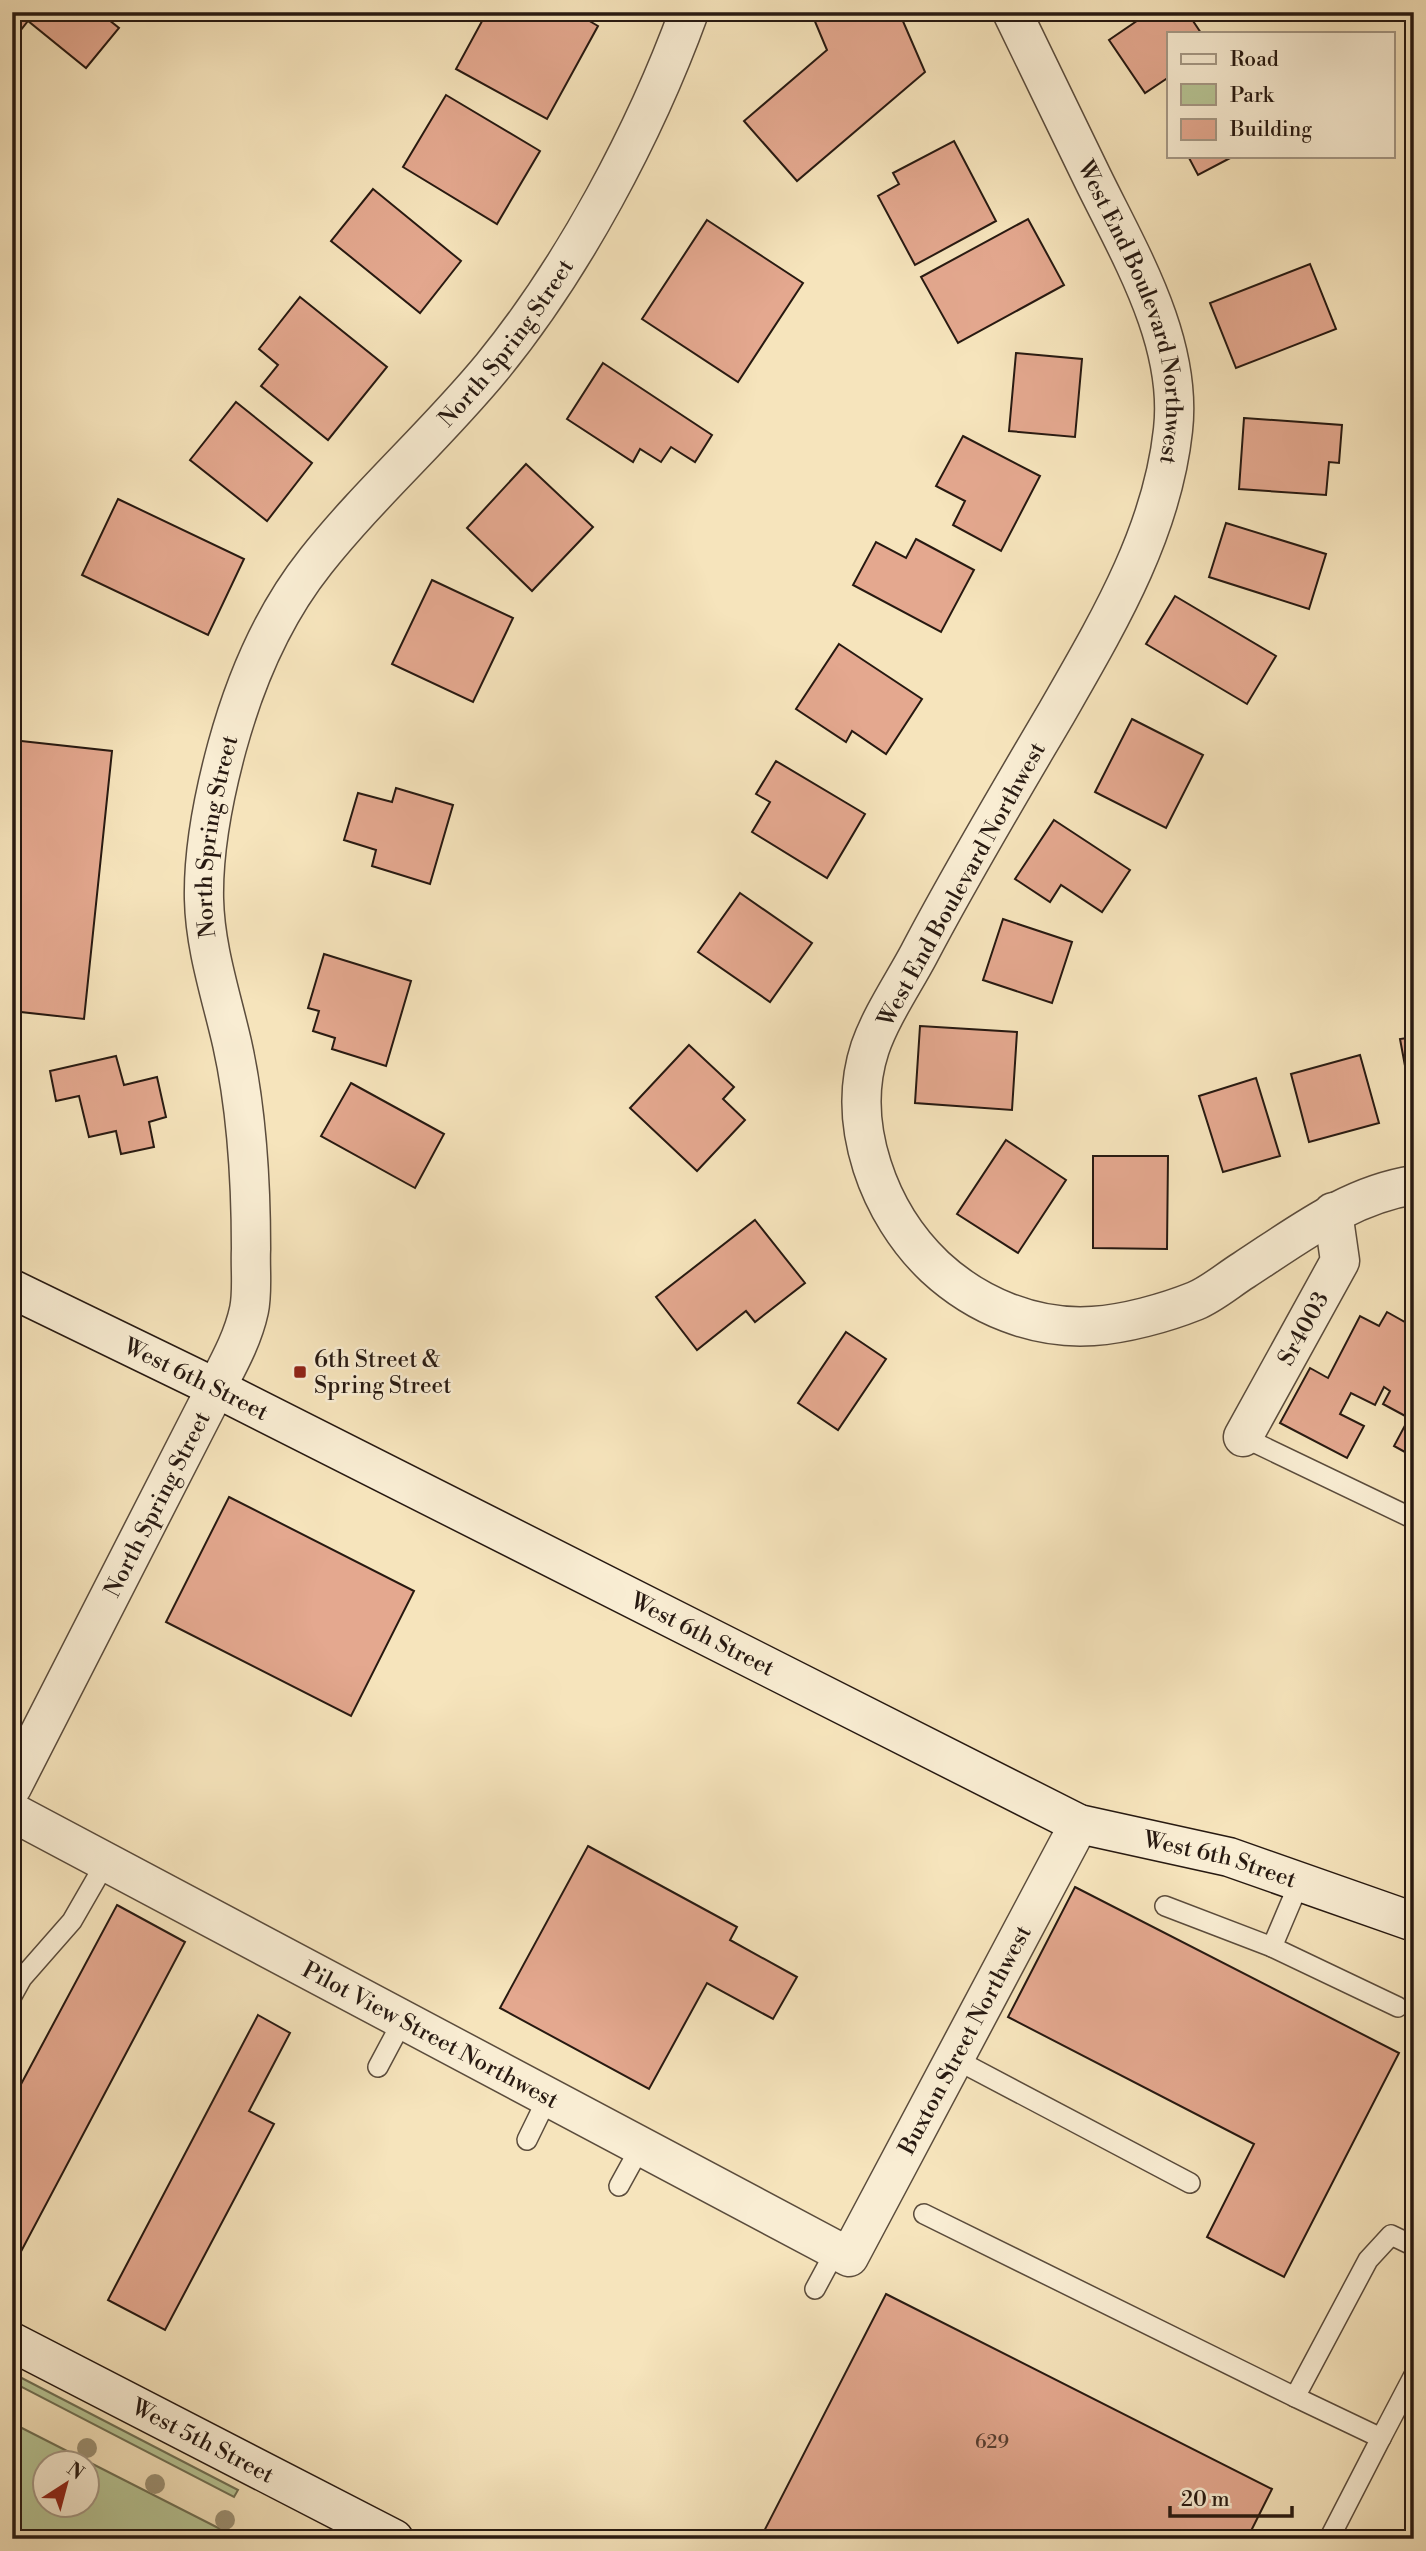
<svg xmlns="http://www.w3.org/2000/svg" width="1426" height="2551" viewBox="0 0 1426 2551" font-family="'Libre Bodoni',serif">
<style>
.green{fill:#b7c595;stroke:#6f6f53;stroke-width:2;fill-rule:evenodd}
.building{fill:#e4a88f;stroke:#271911;stroke-width:2}
.lines{fill:none;stroke-linecap:round;stroke-linejoin:round}
.lane-casing{stroke:#5b4c3c;stroke-width:22}
.street-casing{stroke:#5b4c3c;stroke-width:41}
.secondary-casing{stroke:#271911;stroke-width:41}
.path{stroke:#271911;stroke-width:4.5;stroke-dasharray:2 3.5;stroke-linecap:butt}
.lane{stroke:#f9edd3;stroke-width:19}
.street{stroke:#f9edd3;stroke-width:38}
.secondary{stroke:#f9edd3;stroke-width:38}
.tree{fill:#9c9174}
.poi-dot{fill:#8f2418;stroke:#f9edd3;stroke-width:2.5}
.labels{text-anchor:middle;stroke-width:5;stroke-linejoin:round;paint-order:stroke}
.number-label{font-size:19px;fill:#563d30}
.street-label{font-size:23px;fill:#271911;stroke:#f9edd3}
.poi-label{font-size:23px;fill:#271911;stroke:#f9edd3;text-anchor:start}
</style>
<rect width="100%" height="100%" fill="#f6e4bc"/>
<filter id="stains"><feTurbulence type="fractalNoise" baseFrequency=".00286" numOctaves="4"/><feColorMatrix values="0 0 0 0 .2 0 0 0 0 .09 0 0 0 0 .02 0 0 0 .5 -.17"/></filter>
<radialGradient id="worn" r=".72"><stop offset=".6" stop-color="#630" stop-opacity="0"/><stop offset="1" stop-color="#630" stop-opacity=".3"/></radialGradient>
<!-- green -->
<g class="green">
<path d="M12,2373L238,2490L234,2497L12,2382Z"/>
<path d="M12,2423L240,2539H27L12,2531ZM46,2464H88V2506H46Z"/>
</g>
<!-- building -->
<g class="building">
<path d="M12,12H99L119,28L86,68L28,21L20,31L12,25Z"/>
<path d="M487,12H574L598,26L547,119L456,69Z"/>
<path d="M811,12H899L925,72L797,181L744,121L827,50Z"/>
<path d="M1150,12H1187L1201,33H1169V77L1145,93L1109,40Z"/>
<path d="M446,95L540,151L497,224L403,167Z"/>
<path d="M954,141L996,221L915,265L878,196L899,184L893,173Z"/>
<path d="M1188,156H1234L1198,175Z"/>
<path d="M373,189L461,261L420,313L331,241Z"/>
<path d="M1028,219L1064,285L958,343L921,277Z"/>
<path d="M707,220L803,283L738,382L642,319Z"/>
<path d="M1310,264L1336,329L1236,368L1210,303Z"/>
<path d="M300,297L387,367L328,440L261,386L278,365L259,349Z"/>
<path d="M1016,353L1082,359L1075,437L1009,431Z"/>
<path d="M603,363L712,435L695,462L671,447L661,462L640,449L633,462L567,419Z"/>
<path d="M236,402L312,463L267,521L190,460Z"/>
<path d="M1244,418L1342,425L1339,463L1329,462L1326,495L1239,489Z"/>
<path d="M963,436L1040,476L1001,551L953,525L965,501L936,486Z"/>
<path d="M526,464L593,527L532,591L467,528Z"/>
<path d="M118,499L244,559L208,635L82,575Z"/>
<path d="M1226,523L1326,554L1309,609L1209,577Z"/>
<path d="M916,539L974,570L941,632L853,585L876,542L906,558Z"/>
<path d="M432,580L513,618L473,702L392,664Z"/>
<path d="M1175,596L1276,656L1247,704L1146,644Z"/>
<path d="M839,644L922,699L886,754L852,731L846,742L796,709Z"/>
<path d="M1132,719L1203,755L1166,828L1095,792Z"/>
<path d="M12,740L112,751L84,1019L12,1011Z"/>
<path d="M776,761L865,814L827,878L752,832L770,802L756,794Z"/>
<path d="M396,788L453,805L430,884L372,866L376,850L344,840L358,793L392,802Z"/>
<path d="M1054,820L1130,870L1102,912L1061,885L1050,902L1015,879Z"/>
<path d="M740,893L812,943L770,1002L698,952Z"/>
<path d="M1003,919L1072,942L1052,1003L983,980Z"/>
<path d="M324,954L411,981L386,1066L332,1049L335,1038L313,1031L319,1011L308,1008Z"/>
<path d="M920,1026L1017,1032L1012,1110L915,1103Z"/>
<path d="M1414,1037V1114L1400,1039Z"/>
<path d="M689,1045L734,1087L723,1099L745,1120L697,1171L630,1108Z"/>
<path d="M1360,1055L1379,1123L1309,1142L1291,1074Z"/>
<path d="M116,1056L124,1085L157,1077L166,1117L149,1122L154,1147L121,1154L116,1131L89,1137L79,1096L56,1101L50,1071Z"/>
<path d="M1256,1078L1280,1156L1223,1172L1199,1096Z"/>
<path d="M351,1083L444,1134L415,1188L321,1136Z"/>
<path d="M1006,1140L1066,1180L1018,1253L957,1214Z"/>
<path d="M1093,1156H1168L1167,1249L1093,1248Z"/>
<path d="M755,1220L805,1283L755,1322L746,1311L697,1350L656,1297Z"/>
<path d="M1387,1312L1410,1325L1406,1333L1414,1338V1457L1394,1446L1409,1418L1383,1404L1390,1391L1384,1387L1375,1405L1351,1393L1340,1414L1364,1426L1347,1458L1280,1423L1310,1368L1328,1378L1360,1316L1379,1326Z"/>
<path d="M846,1332L886,1359L838,1430L798,1403Z"/>
<path d="M229,1497L414,1591L351,1716L166,1622Z"/>
<path d="M588,1846L737,1927L730,1940L797,1977L773,2019L707,1983L649,2089L500,2008Z"/>
<path d="M1075,1887L1399,2053L1284,2277L1207,2237L1254,2144L1008,2017Z"/>
<path d="M117,1905L185,1942L16,2261L12,2259V2101Z"/>
<path d="M258,2015L290,2033L249,2111L274,2124L165,2330L108,2300Z"/>
<path d="M886,2294L1272,2489L1247,2539H760Z"/>
</g>
<g class="lines">
<!-- lane casing -->
<g class="lane-casing">
<g id="lane">
<path d="M1243,1437L1414,1519"/>
<path d="M1300,1881L1272,1947L1398,2007"/>
<path d="M1165,1906L1272,1947"/>
<path d="M12,1996L22,1978L72,1921L106,1862"/>
<path d="M955,2059L1190,2183"/>
<path d="M378,2067L403,2020"/>
<path d="M527,2140L548,2097"/>
<path d="M619,2186L641,2146"/>
<path d="M924,2214L1295,2397"/>
<path d="M815,2289L836,2250"/>
<path d="M1381,2438L1414,2375"/>
<path d="M1329,2539L1381,2438L1295,2397L1368,2260L1391,2235L1414,2246"/>
</g>
</g>
<!-- street casing -->
<g class="street-casing">
<g id="street">
<path id="s1" d="M1012,12C1039,67 1065,122 1092,177C1129,253 1183,341 1173,430C1162,533 1108,623 1057,712C1010,792 962,872 919,954C903,984 881,1016 870,1048C845,1124 879,1214 935,1267C977,1306 1035,1330 1093,1326C1125,1324 1165,1313 1195,1301C1212,1294 1228,1280 1244,1270C1298,1235 1349,1195 1414,1185"/>
<path id="s2" d="M1243,1437L1340,1261L1333,1212"/>
<path id="s3" d="M12,1787L216,1388C229,1363 243,1338 249,1310C253,1291 250,1269 251,1249C251,1180 247,1110 232,1043C221,995 205,948 204,899C203,850 214,795 227,747C245,681 273,615 316,561C370,493 436,435 492,367C573,268 645,133 689,12"/>
<path id="s4" d="M12,1812L849,2257L1079,1824"/>
</g>
</g>
<!-- secondary casing -->
<g class="secondary-casing">
<g id="secondary">
<path id="s5" d="M12,1289L216,1388L1079,1824L1229,1857L1414,1922"/>
<path id="s6" d="M12,2342L394,2539"/>
</g>
</g>
<!-- path -->
<path class="path" d="M12,2537L16,2539"/>
<!-- lane -->
<use href="#lane" class="lane"/>
<!-- street -->
<use href="#street" class="street"/>
<!-- secondary -->
<use href="#secondary" class="secondary"/>
</g>
<!-- trees -->
<g class="tree">
<circle cx="87" cy="2448" r="10"/>
<circle cx="155" cy="2484" r="10"/>
<circle cx="225" cy="2520" r="10"/>
</g>
<!-- markers -->
<rect class="poi-dot" x="293" y="1365" width="14" height="14" rx="3.5"/>
<g class="labels">
<!-- number labels -->
<g class="number-label">
<text x="992" y="2448">629</text>
</g>
<!-- street labels -->
<g class="street-label">
<text dy="8" stroke="none"><textPath href="#s1" startOffset="327">West End Boulevard Northwest</textPath></text>
<text dy="8" stroke="none"><textPath href="#s3" startOffset="1600">North Spring Street</textPath></text>
<text dy="8" stroke="none"><textPath href="#s3" startOffset="1012">North Spring Street</textPath></text>
<text transform="translate(961 884) rotate(-61)" y="8">West End Boulevard Northwest</text>
<text dy="8" stroke="none"><textPath href="#s2" startOffset="124">Sr4003</textPath></text>
<text dy="8" stroke="none"><textPath href="#s5" startOffset="205">West 6th Street</textPath></text>
<text dy="8" stroke="none"><textPath href="#s3" startOffset="318">North Spring Street</textPath></text>
<text dy="8" stroke="none"><textPath href="#s5" startOffset="772">West 6th Street</textPath></text>
<text dy="8" stroke="none"><textPath href="#s5" startOffset="1339">West 6th Street</textPath></text>
<text dy="8" stroke="none"><textPath href="#s4" startOffset="474">Pilot View Street Northwest</textPath></text>
<text dy="8" stroke="none"><textPath href="#s4" startOffset="1194">Buxton Street Northwest</textPath></text>
<text dy="8" stroke="none"><textPath href="#s6" startOffset="215">West 5th Street</textPath></text>
</g>
<!-- poi labels -->
<g class="poi-label">
<text x="314" y="1367">6th Street &amp;<tspan x="314" dy="26">Spring Street</tspan></text>
</g>
</g>
<!-- margin -->
<rect width="1426" height="2551" fill="none" stroke="#f6e4bc" stroke-width="42"/>
<rect x="14" y="14" width="1398" height="2523" fill="none" stroke="#271911" stroke-width="3.5"/>
<rect x="21" y="21" width="1384" height="2509" fill="none" stroke="#271911" stroke-width="2"/>
<!-- legend -->
<rect x="1167" y="32" width="228" height="126" fill="#f9edd3" stroke="#a59885" stroke-width="2"/>
<rect x="1181" y="54" width="35" height="10" fill="#f9edd3" stroke="#a59885" stroke-width="2"/>
<text x="1230" y="66" font-size="21" fill="#271911">Road</text>
<rect x="1181" y="84" width="35" height="21" fill="#b7c595" stroke="#a59885" stroke-width="2"/>
<text x="1230" y="102" font-size="21" fill="#271911">Park</text>
<rect x="1181" y="119" width="35" height="21" fill="#e4a88f" stroke="#a59885" stroke-width="2"/>
<text x="1230" y="136" font-size="21" fill="#271911">Building</text>
<!-- north arrow -->
<g transform="translate(66 2484) rotate(36)"><circle r="33" fill="#f9edd3" stroke="#a59885" stroke-width="2"/>
<path d="M0-5L12 26L0 18L-12 26Z" fill="#8f2418"/>
<text y="-10" font-size="19" font-weight="bold" text-anchor="middle" fill="#271911">N</text>
</g>
<!-- scale -->
<path d="M1170 2506v10h122v-10" fill="none" stroke="#271911" stroke-width="3.5"/>
<text x="1181" y="2506" font-size="21" fill="#271911" stroke="#f9edd3" stroke-width="5" paint-order="stroke">20 m</text>
<rect width="100%" height="100%" filter="url(#stains)"/>
<rect width="100%" height="100%" fill="url(#worn)"/>
</svg>
